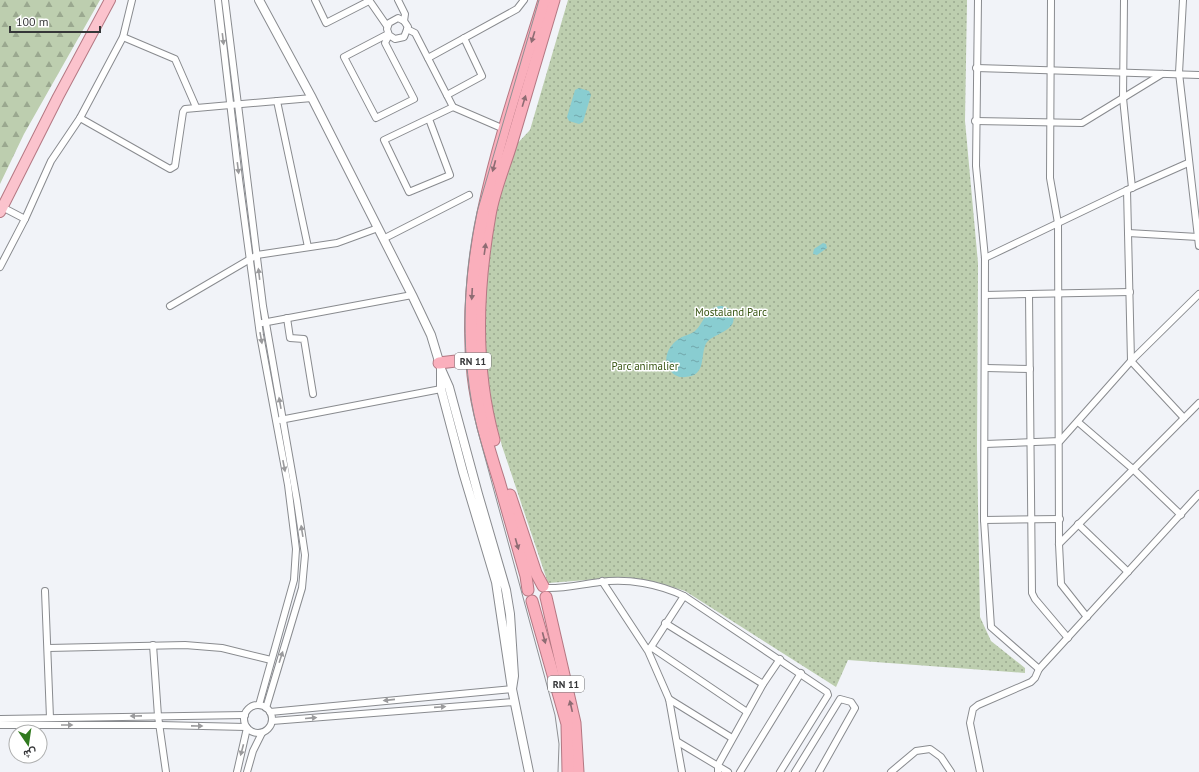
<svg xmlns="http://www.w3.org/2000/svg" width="1199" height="772" viewBox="0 0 1199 772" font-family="'PT Sans',Vazirmatn,sans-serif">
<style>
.forest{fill:url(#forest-firs)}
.park{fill:url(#park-dots)}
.water{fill:url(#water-ripples)}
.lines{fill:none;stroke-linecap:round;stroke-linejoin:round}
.minor-casing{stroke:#898b8f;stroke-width:8}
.tertiary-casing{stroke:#898b8f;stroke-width:10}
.primary-casing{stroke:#b47883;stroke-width:12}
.trunk-casing{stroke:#b47883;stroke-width:13}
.minor{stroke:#fff;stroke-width:6}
.tertiary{stroke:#fff;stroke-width:8}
.primary{stroke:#fbc3cd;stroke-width:10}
.trunk{stroke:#faafbc;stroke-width:11}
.tram{stroke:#8f9194;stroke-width:1}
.oneway{fill:#8e6c73}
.oneway2{fill:#9a9a9c}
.labels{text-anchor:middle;stroke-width:3;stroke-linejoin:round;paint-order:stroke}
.shield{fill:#fff;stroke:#727274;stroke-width:1}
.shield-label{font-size:10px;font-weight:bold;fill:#353638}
.park-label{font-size:11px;fill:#375411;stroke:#fff}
</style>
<defs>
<pattern id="forest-firs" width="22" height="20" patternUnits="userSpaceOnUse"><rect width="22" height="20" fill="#bdceaf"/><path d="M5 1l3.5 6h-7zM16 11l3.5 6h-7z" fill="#9aa88f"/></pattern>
<pattern id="park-dots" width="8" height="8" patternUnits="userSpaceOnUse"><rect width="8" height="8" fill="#bdceaf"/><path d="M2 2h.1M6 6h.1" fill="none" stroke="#9aa88f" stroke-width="1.8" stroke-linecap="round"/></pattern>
<pattern id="water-ripples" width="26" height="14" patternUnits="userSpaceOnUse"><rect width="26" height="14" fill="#89cdd1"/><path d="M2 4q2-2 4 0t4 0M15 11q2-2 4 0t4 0" fill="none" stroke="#71a7ab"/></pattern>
</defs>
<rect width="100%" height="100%" fill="#f1f3f8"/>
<!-- forest -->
<path class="forest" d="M0,0H100L24,134L0,184Z"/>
<!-- park -->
<path class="park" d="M568,0H967L965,121L978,263L977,449L980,617L991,641L1025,668V673L848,660L836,687L685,591L656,582L626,577L548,583L502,446L493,412L486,361L484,312L487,254L494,214L513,148L530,130Z"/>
<!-- water -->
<g class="water">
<path d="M579,88L589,91L591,95L583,122L579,124L569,121L567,117L575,90Z"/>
<path d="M823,243L826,244L827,248L817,255L813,254L814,249Z"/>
<path d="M720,306C725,306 730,308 732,313C740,330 715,333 707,342C699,354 708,376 685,377C679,378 673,375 670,370C661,358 670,343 682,337C686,335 691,334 695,331C705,322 705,308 720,306Z"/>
</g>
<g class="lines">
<!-- minor casing -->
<g class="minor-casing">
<g id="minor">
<path d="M218,0L239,179L260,335L288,485L296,549L294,580L259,705"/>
<path d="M225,0L263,306L297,501L305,555L302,588L266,708"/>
<path d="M315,0L326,23L369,1"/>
<path d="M369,0L387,26"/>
<path d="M398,0L405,14L404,21"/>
<path d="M978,0L976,166L985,258L984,520L991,627L1039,669L1199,494"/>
<path d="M1051,0L1050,178L1058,223L1059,544L1061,584L1087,617"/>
<path d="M1124,0L1123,98L1132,188"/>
<path d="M1183,0L1179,73L1199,246"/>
<path d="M407,29L415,33L453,107L504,129"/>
<path d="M388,34L344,57L376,118L414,99L385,43L389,35L387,29L389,23L398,18L404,21L408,27L404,37L395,39L389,35"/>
<path d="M123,37L175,59L196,107"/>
<path d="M428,58L517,9L524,0"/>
<path d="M976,68L1199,75"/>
<path d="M447,95L482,76L464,38"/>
<path d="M277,101L308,247"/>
<path d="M80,118L170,169L175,166L183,112L185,109L312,98"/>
<path d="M429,119L450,175L409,192L384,140L453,107"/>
<path d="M975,121L1082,123L1162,74"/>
<path d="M1127,190L1131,361L1184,418"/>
<path d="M2,207L25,219"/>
<path d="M1128,233L1198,237"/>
<path d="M383,239L469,195"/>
<path d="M985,258L1127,190L1188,163"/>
<path d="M0,267L25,219L51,161L80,118L123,37L132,0"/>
<path d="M1029,294L1032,593L1035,599L1068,638"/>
<path d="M985,295L1130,292"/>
<path d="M170,306L257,255L337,243L378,228"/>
<path d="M287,318L290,338L304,339L313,394"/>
<path d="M262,323L412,295"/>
<path d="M986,368L1030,369"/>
<path d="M280,420L441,389"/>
<path d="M1078,422L1134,470L1181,515"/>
<path d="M985,444L1060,441L1131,361L1199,294"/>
<path d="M984,520L1060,519"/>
<path d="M1078,524L1128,572"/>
<path d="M1059,544L1199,403"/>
<path d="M602,581L648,651L669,699L682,772"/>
<path d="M545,588C564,589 582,584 600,582C628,578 659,584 684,596L827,692L828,695L780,772"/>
<path d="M45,591L50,718"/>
<path d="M665,623L763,684"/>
<path d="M153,645L158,716L166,772"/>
<path d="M651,647L747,712"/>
<path d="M48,648L185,645L222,648L271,660"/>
<path d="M649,650L684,596"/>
<path d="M669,699L732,738"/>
<circle cx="258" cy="719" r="14"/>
<path d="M270,712L512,689"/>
<path d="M0,719L245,715"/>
<path d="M272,721L514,702"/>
<path d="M0,725H159L246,727"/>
<path d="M678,742L728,772"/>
<path d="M237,772L247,728"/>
<path d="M247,772L253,751L262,733"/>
<path d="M718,772V765L763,684L780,659"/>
<path d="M740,772L801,673"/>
<path d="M795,772L840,699L851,702L855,708L819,772"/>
<path d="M891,772L916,751L930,749L941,757L951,772"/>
<path d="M980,772L970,723L973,709L978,705L1031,682L1035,678L1039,669"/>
</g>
</g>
<!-- tertiary casing -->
<g class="tertiary-casing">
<g id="tertiary">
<path d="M259,0L312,98L412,295L431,335L441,368"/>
<path d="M441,369L449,387L478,494L506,590L510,614L514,676L512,689L496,582L463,472L441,389Z"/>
<path d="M512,689L529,772"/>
</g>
</g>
<!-- primary casing -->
<g class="primary-casing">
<path id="primary" d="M0,212L58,97L110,0"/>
</g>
<!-- trunk casing -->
<g class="trunk-casing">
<g id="trunk">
<path d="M439,363L473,359"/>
<path d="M494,440C474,368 477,288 490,215C494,191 504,168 511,145C525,97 540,48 554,0"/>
<path d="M510,495L536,573L543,586"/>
<path d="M528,590L526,576C517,544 508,512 499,481C488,446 477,411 473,375C459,245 507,121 544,0"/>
<path d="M546,597L575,723L578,772"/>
<path d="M532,601L567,724L568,772"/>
</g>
</g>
<!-- minor -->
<use href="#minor" class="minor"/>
<!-- tertiary -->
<use href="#tertiary" class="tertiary"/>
<!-- primary -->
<use href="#primary" class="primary"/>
<!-- trunk -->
<use href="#trunk" class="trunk"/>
<!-- tram -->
<path class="tram" d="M539,0L477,212C462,282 460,358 477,428L555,715L559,744L558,772"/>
</g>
<!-- one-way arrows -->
<defs><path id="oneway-solid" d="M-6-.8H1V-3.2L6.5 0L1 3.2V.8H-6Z"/></defs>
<g class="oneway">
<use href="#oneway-solid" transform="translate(533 37) rotate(107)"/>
<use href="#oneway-solid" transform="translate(524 101) rotate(-73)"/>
<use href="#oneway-solid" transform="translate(494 166) rotate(105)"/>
<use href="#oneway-solid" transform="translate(485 249) rotate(-82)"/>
<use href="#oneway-solid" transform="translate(472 294) rotate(93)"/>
<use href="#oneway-solid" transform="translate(517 544) rotate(74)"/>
<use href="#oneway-solid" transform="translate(544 638) rotate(75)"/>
<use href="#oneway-solid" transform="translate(571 706) rotate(-103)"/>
</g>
<g class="oneway2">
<use href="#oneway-solid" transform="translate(223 39) rotate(83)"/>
<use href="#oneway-solid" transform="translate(238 168) rotate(83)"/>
<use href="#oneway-solid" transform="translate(259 274) rotate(-97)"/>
<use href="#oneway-solid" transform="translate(261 338) rotate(80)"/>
<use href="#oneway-solid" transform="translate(280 403) rotate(-100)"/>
<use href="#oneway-solid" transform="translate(284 466) rotate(79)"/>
<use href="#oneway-solid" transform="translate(302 531) rotate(-99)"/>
<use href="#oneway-solid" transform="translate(281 657) rotate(-72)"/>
<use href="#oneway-solid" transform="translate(389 700) rotate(174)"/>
<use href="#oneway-solid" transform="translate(440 707) rotate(-4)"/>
<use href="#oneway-solid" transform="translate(136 716) rotate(179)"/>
<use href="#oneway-solid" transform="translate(311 718) rotate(-5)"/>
<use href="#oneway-solid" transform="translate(67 725)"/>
<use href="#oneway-solid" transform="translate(197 726) rotate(1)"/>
<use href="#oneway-solid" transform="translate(242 750) rotate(105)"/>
</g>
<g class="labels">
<!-- shield labels -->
<g class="shield">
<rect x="455" y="353" width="36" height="16" rx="3"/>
<rect x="548" y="676" width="36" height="16" rx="3"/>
</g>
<g class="shield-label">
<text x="473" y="365">RN 11</text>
<text x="566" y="688">RN 11</text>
</g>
<!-- park labels -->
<g class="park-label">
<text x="731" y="316">Mostaland Parc</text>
<text x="645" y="370">Parc animalier</text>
</g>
</g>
<!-- north arrow -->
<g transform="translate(28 744) rotate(167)"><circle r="19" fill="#ffffff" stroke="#aeafaf"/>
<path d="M0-3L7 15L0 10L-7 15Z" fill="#317a1f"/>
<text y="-6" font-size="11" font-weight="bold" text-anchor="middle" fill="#353638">ش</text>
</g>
<!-- scale -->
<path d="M10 26v6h90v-6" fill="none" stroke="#353638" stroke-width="2"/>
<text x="16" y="26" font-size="12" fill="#353638" stroke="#ffffff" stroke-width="3" paint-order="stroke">100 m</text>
</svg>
